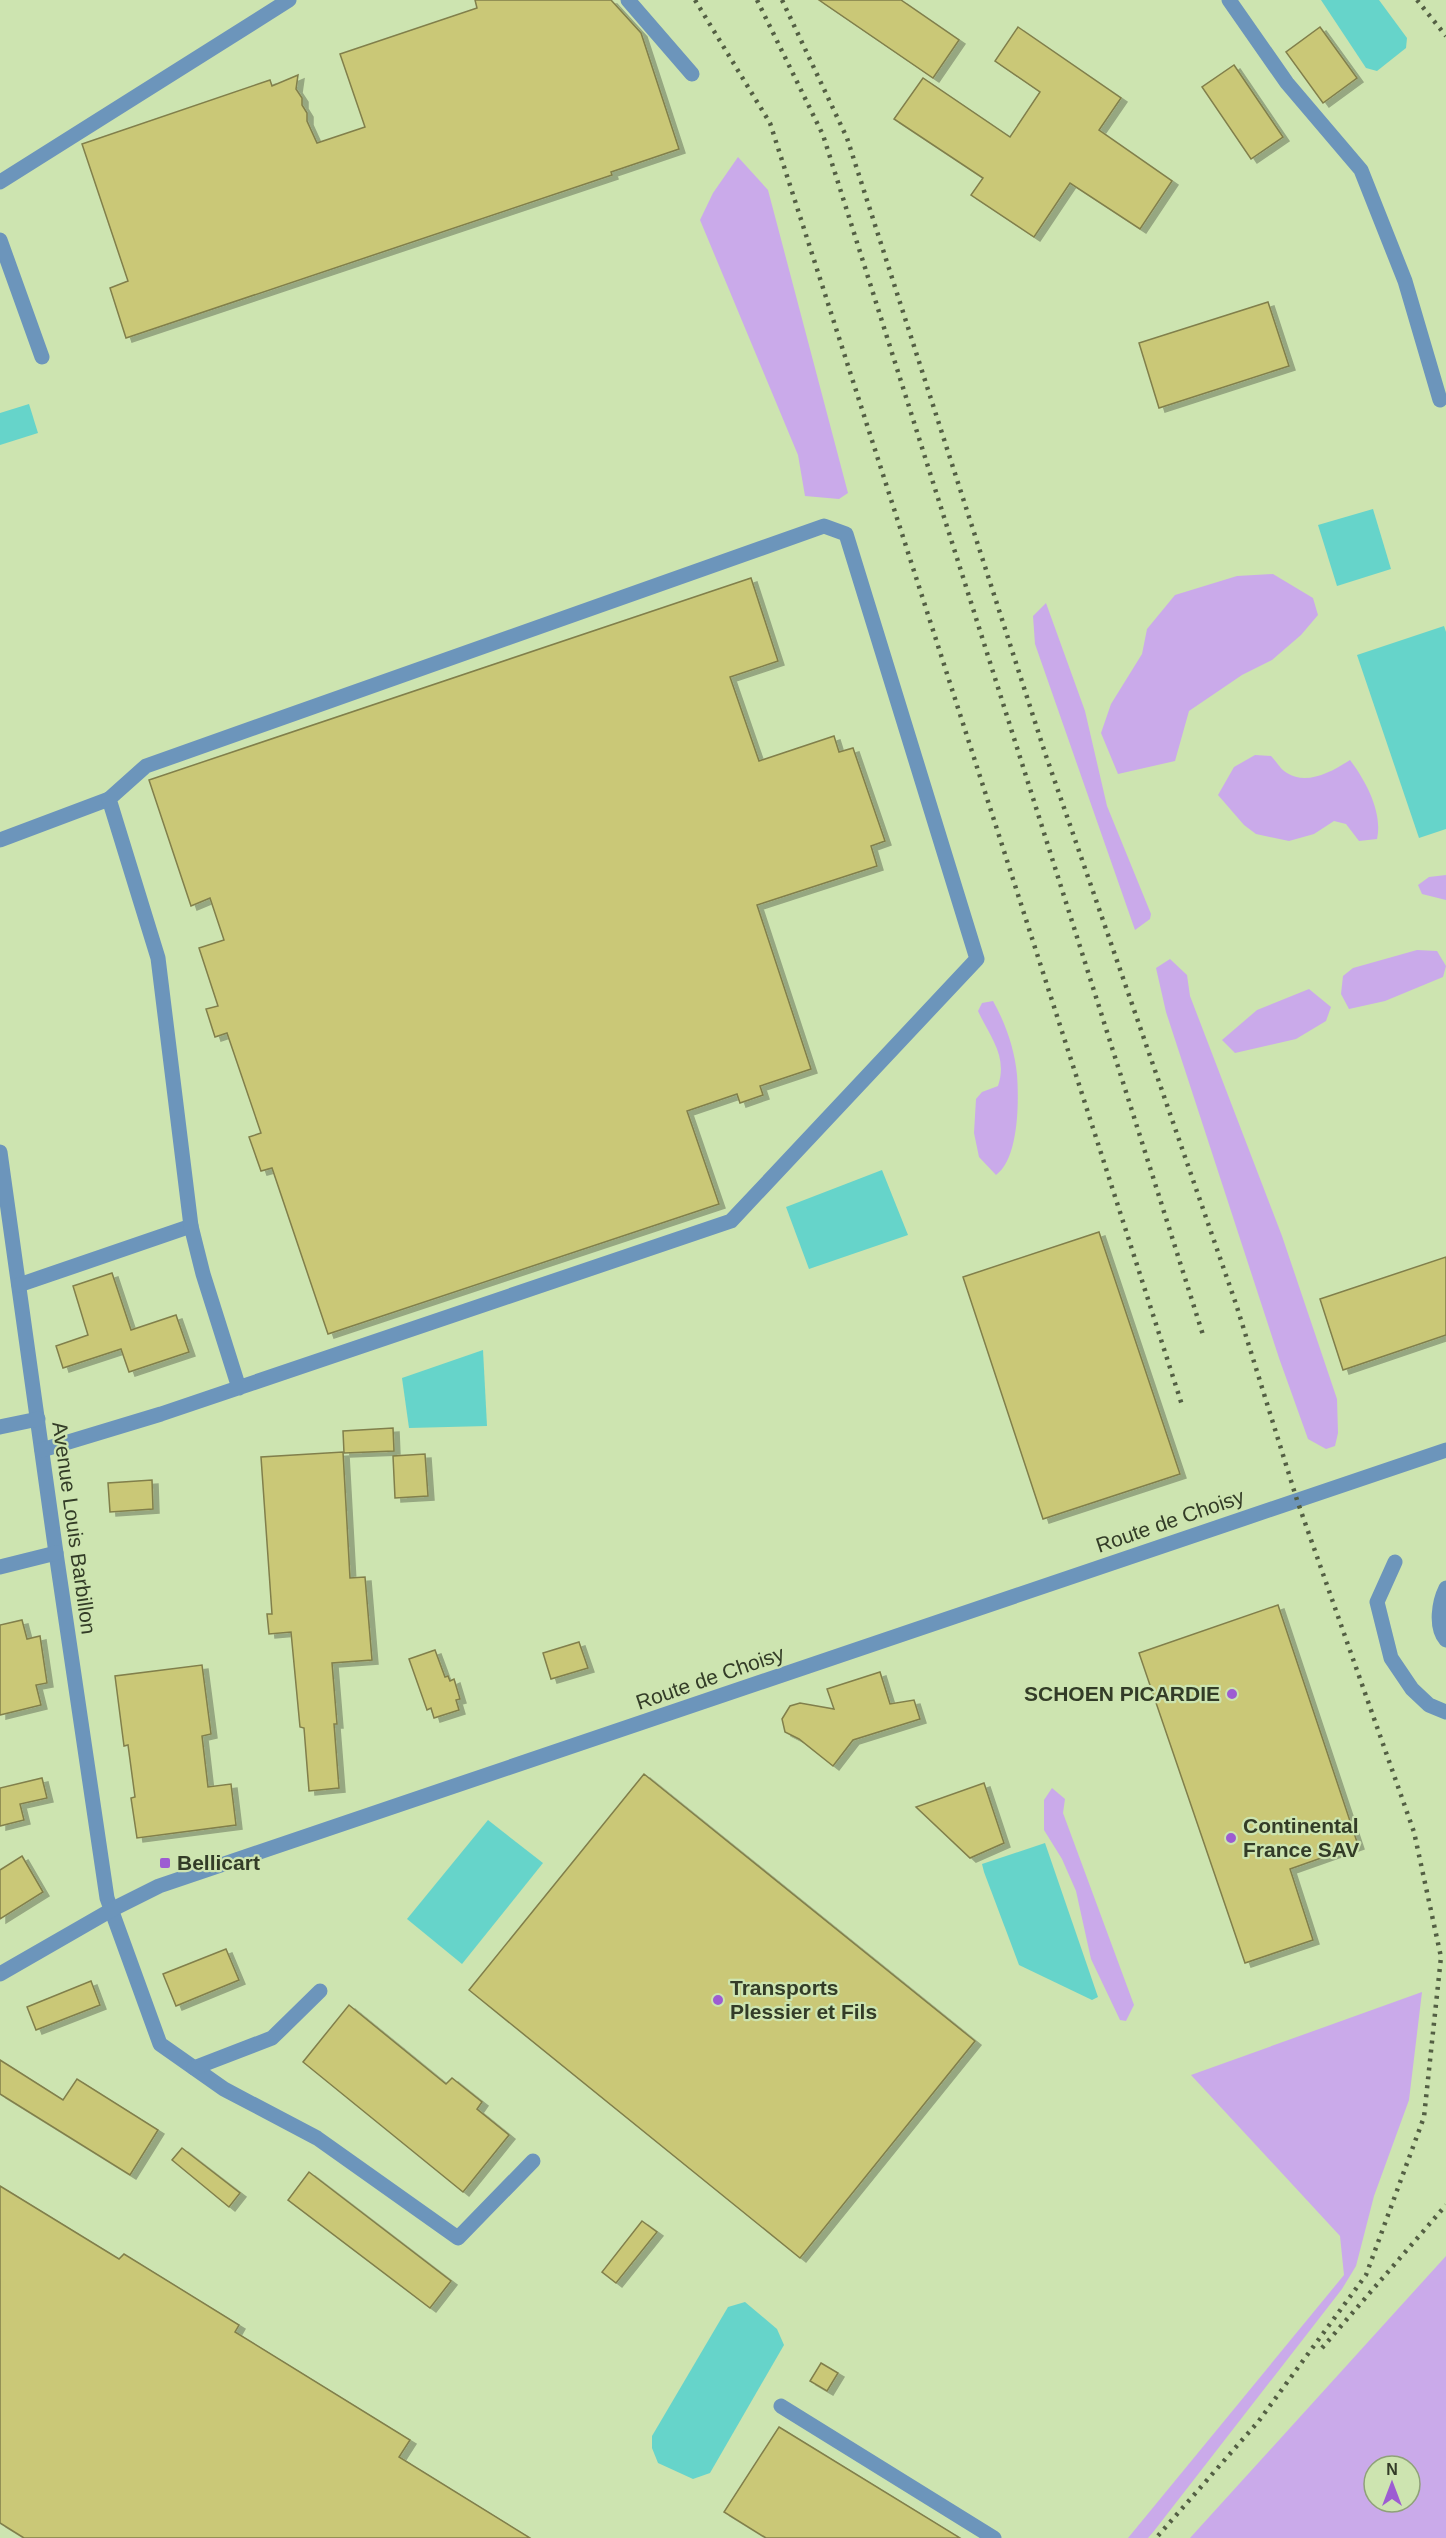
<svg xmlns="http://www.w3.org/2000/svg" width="1446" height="2538" viewBox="0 0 1446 2538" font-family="Arial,sans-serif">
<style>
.green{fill:#caaaea;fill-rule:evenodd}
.water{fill:#66d4ca}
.building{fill:#cac877;stroke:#817f4b;stroke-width:1.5;filter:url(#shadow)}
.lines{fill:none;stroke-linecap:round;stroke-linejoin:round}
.minor{stroke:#6c95bb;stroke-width:15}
.rail{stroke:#535f43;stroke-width:4.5;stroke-dasharray:3 6;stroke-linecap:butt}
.poi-dot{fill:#9d5cd2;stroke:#cde4b0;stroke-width:2}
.labels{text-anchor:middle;stroke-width:4.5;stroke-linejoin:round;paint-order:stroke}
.street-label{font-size:21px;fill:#333c27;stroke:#cde4b0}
.poi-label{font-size:21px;font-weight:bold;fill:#333c27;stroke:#cde4b0;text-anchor:start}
</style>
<defs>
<filter id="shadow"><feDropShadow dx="6" dy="4" stdDeviation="0" flood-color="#0004"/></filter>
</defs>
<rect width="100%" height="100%" fill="#cde4b0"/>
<!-- green -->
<g class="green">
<path d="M738,157L768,190L848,493L839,499L805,496L798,455L700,220L713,193Z"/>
<path d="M1273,574L1313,598L1318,615L1301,635L1272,660L1242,675L1189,711L1175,761L1118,774L1101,733L1111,704L1142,654L1147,629L1175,595L1237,576Z"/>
<path d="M1046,603L1085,711L1107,806L1151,914L1150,919L1135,930L1035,644L1033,616Z"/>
<path d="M1255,755L1271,756C1276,761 1281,770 1287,773C1307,786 1333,771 1350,760C1366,781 1383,813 1377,839L1359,841L1346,824L1334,821L1314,834L1289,841L1256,834L1244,825L1218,795L1234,767Z"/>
<path d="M1446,875V900L1422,894L1418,885L1429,877Z"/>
<path d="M1417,950L1437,951L1446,966L1443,977L1385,1001L1349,1009L1341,994L1343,976L1353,968Z"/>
<path d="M1170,959L1187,975L1190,996L1282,1236L1337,1399L1338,1433L1335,1446L1326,1449L1308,1439L1279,1358L1166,1012L1156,968Z"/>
<path d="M1309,989L1331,1007L1326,1021L1296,1039L1235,1053L1222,1040L1257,1010Z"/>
<path d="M993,1001C1005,1022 1015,1050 1017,1075C1019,1101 1019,1159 996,1175L979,1157L974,1133L976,1099L982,1092L998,1086C1008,1056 990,1037 978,1011L982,1003Z"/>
<path d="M1052,1788L1065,1799L1063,1813L1134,2005L1126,2021L1120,2020L1091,1959L1076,1891L1062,1859L1044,1830V1800Z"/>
<path d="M1422,1992L1409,2100L1374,2196L1356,2266L1342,2289L1154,2531L1148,2538H1128L1344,2275L1340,2236L1191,2075Z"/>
<path d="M1446,2256V2538H1190ZM1374,2466H1410V2502H1374Z"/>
</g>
<!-- water -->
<g class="water">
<path d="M1321,0H1379L1407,38L1406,48L1377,71L1366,68Z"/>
<path d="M29,404L38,433L0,445V413Z"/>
<path d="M1373,509L1391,569L1337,586L1318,525Z"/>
<path d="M1444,626L1446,632V829L1419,838L1357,655Z"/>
<path d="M882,1170L908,1235L809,1269L786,1207Z"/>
<path d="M483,1350L487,1426L409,1428L402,1378Z"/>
<path d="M488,1820L543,1863L462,1964L407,1919Z"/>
<path d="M1045,1843L1098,1997L1092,2000L1019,1965L984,1872L982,1864Z"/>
<path d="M745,2302L777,2329L784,2345L710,2473L693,2479L658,2463L652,2448V2436L728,2307Z"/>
</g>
<!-- building -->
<g class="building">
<path d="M475,0H611L641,33L679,149L611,172L612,175L126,338L110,288L128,281L82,144L270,80L272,86L298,75L296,89L302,98V105L307,113V121L317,143L365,127L340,54L477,8Z"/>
<path d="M819,0H901L959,40L933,78Z"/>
<path d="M1018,27L1121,98L1099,130L1172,181L1140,229L1070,183L1034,237L971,195L983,178L894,119L923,78L1010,137L1040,92L995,61Z"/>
<path d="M1320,27L1357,78L1323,103L1286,52Z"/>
<path d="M1234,65L1283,137L1251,159L1202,87Z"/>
<path d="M1268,302L1289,366L1159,408L1139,343Z"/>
<path d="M751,578L778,661L730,677L759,761L834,736L839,752L853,748L885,841L871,846L877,866L757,905L811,1069L760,1086L763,1095L740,1103L737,1094L687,1111L719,1204L328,1334L272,1168L261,1171L249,1137L261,1133L227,1033L215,1037L206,1009L218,1006L199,948L224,940L210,898L191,906L149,780Z"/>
<path d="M1099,1232L1180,1474L1043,1519L963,1277Z"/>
<path d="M1446,1257V1335L1343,1370L1320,1299Z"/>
<path d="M112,1273L131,1330L176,1315L189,1352L129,1372L121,1349L63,1368L56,1346L88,1335L73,1286Z"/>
<path d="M393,1428L394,1451L344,1453L343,1431Z"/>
<path d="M343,1452L350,1578L365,1577L372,1660L332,1663L337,1724H334L339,1788L309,1791L304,1728L300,1727L291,1632L269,1634L267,1614H272L261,1457Z"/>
<path d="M425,1454L428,1496L395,1498L393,1456Z"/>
<path d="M152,1480L153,1509L110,1512L108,1483Z"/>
<path d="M1278,1605L1358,1845L1290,1869L1313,1940L1245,1963L1139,1653Z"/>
<path d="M22,1620L27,1639L40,1636L47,1683L36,1685L41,1705L0,1715V1625Z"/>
<path d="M579,1642L588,1668L551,1679L543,1653Z"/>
<path d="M435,1650L445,1677L448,1676L450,1681L454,1679L460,1699L456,1700L459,1710L434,1718L431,1708L427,1710L409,1659Z"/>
<path d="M202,1665L211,1734L202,1736L208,1787L231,1784L236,1825L137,1838L131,1798L135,1797L128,1745L124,1746L115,1676Z"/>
<path d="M880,1672L890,1704L914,1700L920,1719L853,1740L833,1766L799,1739L785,1732L782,1719L790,1706L800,1703L834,1709L827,1689Z"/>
<path d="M644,1774L975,2041L800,2258L469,1990Z"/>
<path d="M42,1778L47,1798L20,1804L24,1820L0,1826V1788Z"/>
<path d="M984,1783L1004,1843L970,1858L916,1807Z"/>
<path d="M22,1856L43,1892L0,1919V1870Z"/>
<path d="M226,1949L239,1980L176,2006L163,1974Z"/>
<path d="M91,1981L100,2005L36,2030L27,2007Z"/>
<path d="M349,2005L446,2084L452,2078L482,2102L477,2109L509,2135L463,2192L303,2062Z"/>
<path d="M0,2060L63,2100L77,2079L158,2130L130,2175L0,2094Z"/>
<path d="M182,2148L240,2193L229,2207L172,2160Z"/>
<path d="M309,2172L451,2281L430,2308L288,2200Z"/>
<path d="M0,2186L119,2259L124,2254L239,2325L235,2332L410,2440L399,2457L530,2538H24L0,2523Z"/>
<path d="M642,2221L657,2232L616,2283L602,2272Z"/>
<path d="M821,2363L838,2373L827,2391L810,2381Z"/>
<path d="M779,2427L960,2538H766L724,2512Z"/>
</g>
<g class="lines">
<!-- minor -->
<g class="minor">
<path d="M628,0L692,74"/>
<path d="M1229,0L1287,83L1361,170L1405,281L1440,400"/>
<path d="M0,182L289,0"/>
<path d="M0,240L42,357"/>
<path d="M0,840L109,799"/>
<path d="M0,1152L56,1553L107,1898L160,2044L224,2089L317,2138L458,2238L533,2161"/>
<path d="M19,1285L191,1226"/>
<path d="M0,1427L38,1419"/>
<path d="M42,1450L161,1414L731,1221L977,959L846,534L824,526L146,766L109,799L158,958L191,1226L203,1274L239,1388"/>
<path d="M1395,1562L1377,1602L1391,1658L1412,1689L1429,1705L1446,1712"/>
<path d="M0,1567L56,1553"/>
<path d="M1446,1588C1439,1602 1435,1627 1446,1640"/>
<path d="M0,1974L113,1909L159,1886L1446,1450"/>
<path d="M194,2068L272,2038L320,1991"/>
<path d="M781,2406L994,2538"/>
</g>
<!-- rail -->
<g class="rail">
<path d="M695,0L770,123L1182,1405"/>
<path d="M757,0L823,135L1203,1335"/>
<path d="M782,0L847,138L1045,753L1236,1304L1297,1500L1414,1832L1441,1957L1424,2117L1366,2275L1258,2422L1156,2538"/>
<path d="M1417,0L1446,36"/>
<path d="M1322,2348L1446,2205"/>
</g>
</g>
<!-- markers -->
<g class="poi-dot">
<circle cx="1232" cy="1694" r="6"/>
<circle cx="1231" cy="1838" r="6"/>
<rect x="159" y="1857" width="12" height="12" rx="3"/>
<circle cx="718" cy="2000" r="6"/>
</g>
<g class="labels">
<!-- street labels -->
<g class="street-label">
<text transform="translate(1170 1521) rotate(-19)" y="7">Route de Choisy</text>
<text transform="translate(74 1528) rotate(82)" y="7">Avenue Louis Barbillon</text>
<text transform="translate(710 1678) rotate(-19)" y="7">Route de Choisy</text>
</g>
<!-- poi labels -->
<g class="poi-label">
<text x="1220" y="1701" text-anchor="end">SCHOEN PICARDIE</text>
<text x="1243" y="1833">Continental<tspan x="1243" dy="24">France SAV</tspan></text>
<text x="177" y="1870">Bellicart</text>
<text x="730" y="1995">Transports<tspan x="730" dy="24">Plessier et Fils</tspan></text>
</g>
</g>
<!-- north arrow -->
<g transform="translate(1392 2484)"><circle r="28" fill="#cde4b0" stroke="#8fa179" stroke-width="1.5"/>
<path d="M0-4.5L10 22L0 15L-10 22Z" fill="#9d5cd2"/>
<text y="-9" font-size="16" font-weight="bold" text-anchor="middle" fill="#333c27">N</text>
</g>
</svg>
